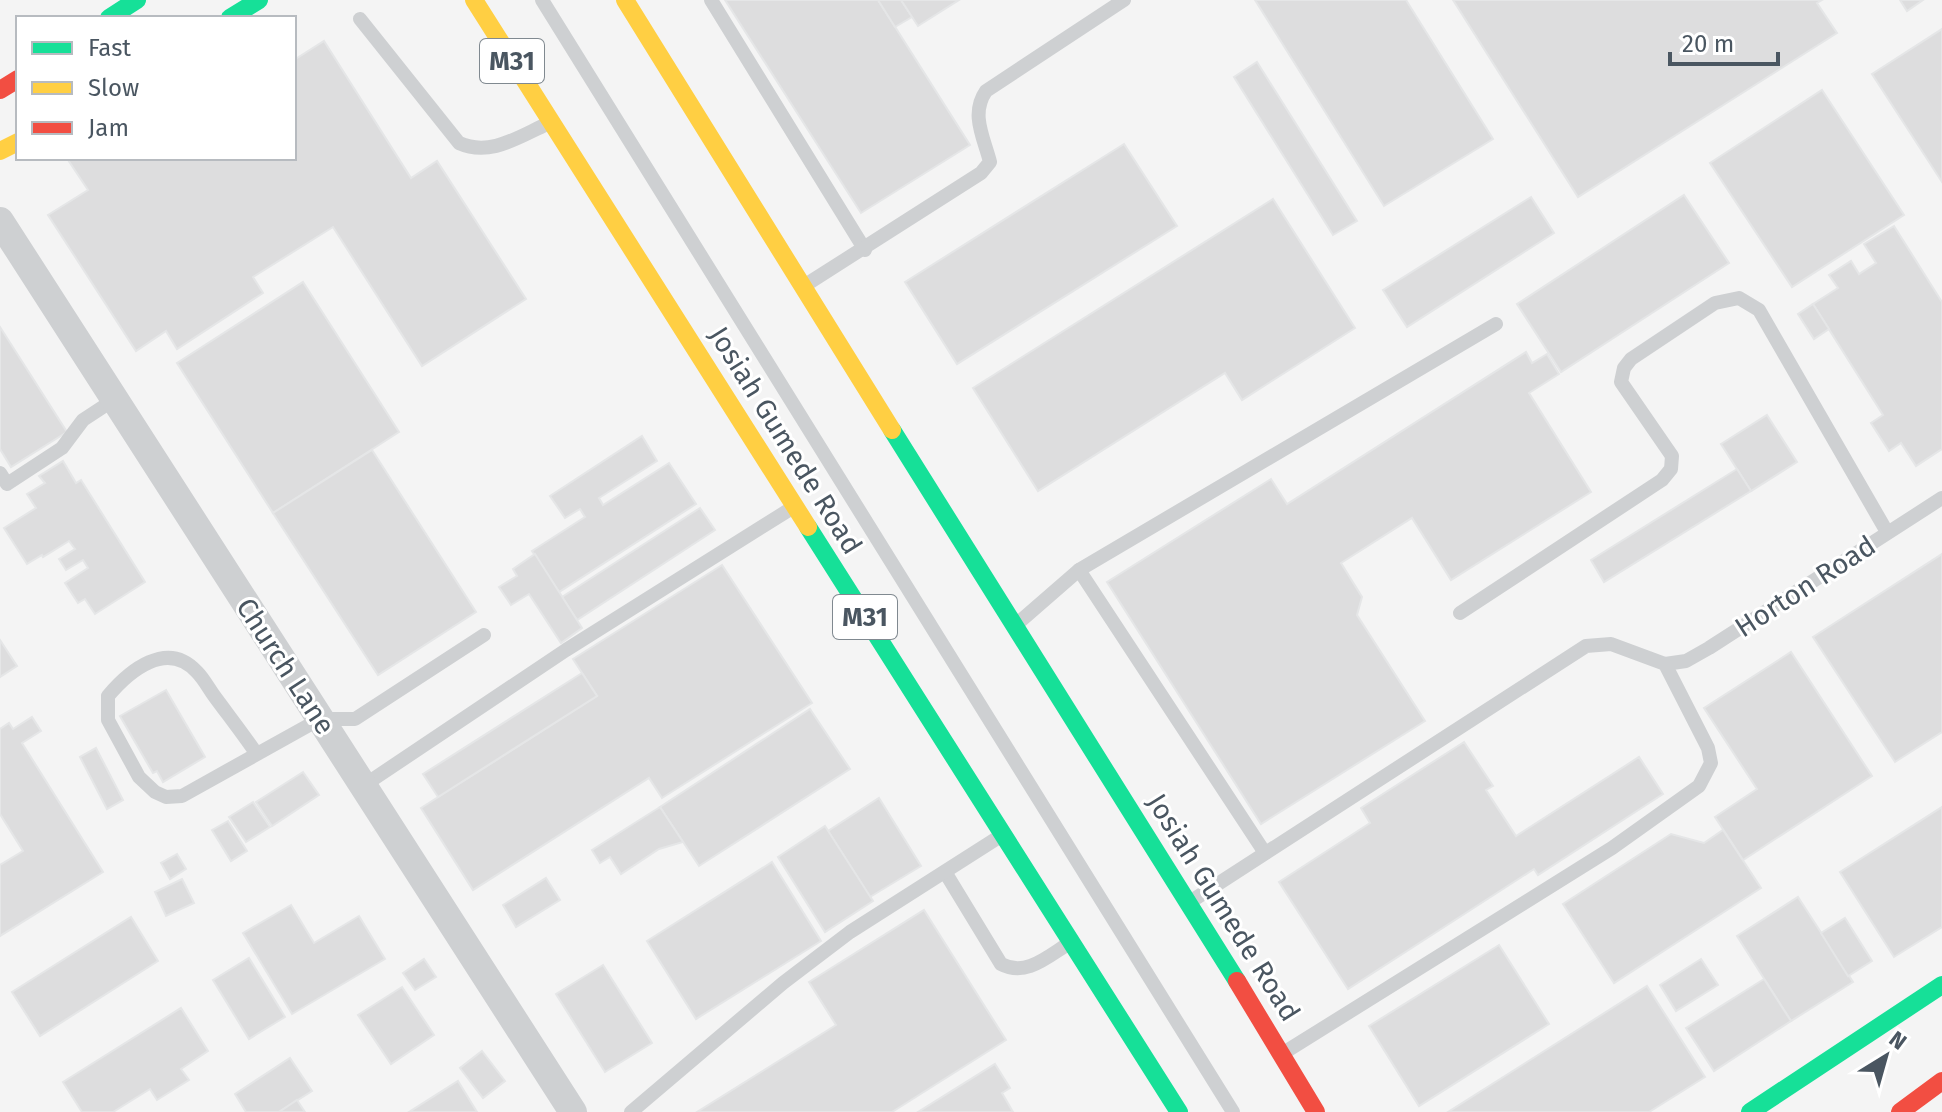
<svg xmlns="http://www.w3.org/2000/svg" width="1942" height="1112" viewBox="0 0 1942 1112" font-family="'Fira Sans',sans-serif">
<style>
.building{fill:#ddddde;stroke:#e5e6e7;stroke-width:2}
.lines{fill:none;stroke-linecap:round;stroke-linejoin:round}
.lane{stroke:#ced0d2;stroke-width:14}
.street{stroke:#ced0d2;stroke-width:28}
.fast{stroke:#16e098;stroke-width:18}
.slow{stroke:#ffcf43;stroke-width:18}
.jam{stroke:#f24e42;stroke-width:18}
.labels{text-anchor:middle;stroke-width:6;stroke-linejoin:round;paint-order:stroke}
.shield{fill:#fff;stroke:#808990;stroke-width:2}
.shield-label{font-size:26px;font-weight:bold;fill:#4a5661}
.street-label{font-size:28px;fill:#4a5661;stroke:#fff}
</style>
<rect width="100%" height="100%" fill="#f4f4f4"/>
<!-- building -->
<g class="building">
<path d="M725,0H878L970,145L861,213Z"/>
<path d="M878,0H901L912,17L895,27Z"/>
<path d="M901,0H959L918,26Z"/>
<path d="M1255,0H1406L1493,139L1384,206Z"/>
<path d="M1453,0H1822L1817,3L1837,33L1578,197Z"/>
<path d="M1900,0H1923L1907,11Z"/>
<path d="M1942,29V182L1872,74Z"/>
<path d="M324,41L411,178L437,161L526,299L422,366L333,227L253,277L263,293L177,349L166,331L136,351L48,215L88,190L68,160L294,158V60Z"/>
<path d="M1257,62L1357,221L1333,235L1234,77Z"/>
<path d="M1822,90L1904,215L1792,287L1710,163Z"/>
<path d="M1124,144L1177,226L957,364L905,282Z"/>
<path d="M1684,195L1729,263L1561,372L1517,304Z"/>
<path d="M1531,197L1554,233L1407,327L1383,290Z"/>
<path d="M1273,199L1355,328L1242,400L1225,373L1038,491L973,388Z"/>
<path d="M1894,226L1942,302V449L1916,466L1901,443L1889,451L1871,423L1883,415L1813,304L1838,288L1829,275L1851,261L1859,274L1876,263L1864,244Z"/>
<path d="M303,282L399,432L273,513L177,363Z"/>
<path d="M1813,304L1829,329L1814,339L1798,314Z"/>
<path d="M0,327L67,432L11,467L0,449Z"/>
<path d="M1526,352L1532,363L1547,354L1559,374L1529,393L1591,492L1451,580L1412,518L1341,563L1362,597L1357,615L1425,721L1261,824L1107,582L1271,479L1287,504Z"/>
<path d="M1767,415L1797,462L1751,491L1721,444Z"/>
<path d="M642,436L657,461L599,498L603,505L669,463L696,504L559,592L532,551L585,517L580,509L565,518L550,496Z"/>
<path d="M372,450L476,612L378,675L273,513Z"/>
<path d="M63,461L76,483L81,480L145,582L95,614L85,599L78,603L65,583L88,568L83,560L66,570L59,559L75,549L69,541L43,557L42,555L27,564L4,528L36,508L27,494L45,483L39,476Z"/>
<path d="M1737,469L1751,491L1604,582L1591,560Z"/>
<path d="M700,508L715,530L577,620L562,597Z"/>
<path d="M535,554L582,628L561,643L529,594L511,605L499,587L517,576L513,569Z"/>
<path d="M1942,554V732L1895,762L1813,637Z"/>
<path d="M722,565L812,703L662,798L649,778L473,890L421,808L597,696L573,659Z"/>
<path d="M0,640L17,666L0,677Z"/>
<path d="M1791,652L1872,776L1743,860L1715,817L1757,789L1704,708Z"/>
<path d="M582,673L597,696L438,797L423,774Z"/>
<path d="M166,690L205,757L163,782L157,771L153,773L120,716Z"/>
<path d="M810,709L850,769L699,866L660,807Z"/>
<path d="M32,717L41,731L22,743L103,872L0,936V865L23,851L0,814V729L9,723L13,729Z"/>
<path d="M1464,742L1493,786L1486,790L1516,836L1639,757L1663,794L1538,875L1534,869L1348,989L1279,882L1370,823L1361,808Z"/>
<path d="M96,748L123,800L107,809L80,757Z"/>
<path d="M303,772L319,795L272,826L256,802Z"/>
<path d="M879,798L921,866L870,897L828,831Z"/>
<path d="M253,802L270,827L246,842L229,817Z"/>
<path d="M660,807L683,842L659,849L621,874L610,857L600,863L592,850Z"/>
<path d="M1942,807V927L1894,957L1840,872Z"/>
<path d="M228,821L247,851L231,861L212,830Z"/>
<path d="M825,826L873,901L825,932L778,857Z"/>
<path d="M1723,830L1761,888L1614,983L1563,904L1671,834L1704,843Z"/>
<path d="M177,854L186,869L170,879L161,863Z"/>
<path d="M772,862L821,941L696,1019L647,941Z"/>
<path d="M546,878L560,900L516,927L503,905Z"/>
<path d="M182,879L194,903L166,916L155,892Z"/>
<path d="M1798,897L1853,982L1791,1021L1737,936Z"/>
<path d="M291,905L314,943L359,916L385,959L292,1014L243,933Z"/>
<path d="M924,910L1006,1040L892,1112H697L836,1025L809,982Z"/>
<path d="M131,917L158,961L40,1036L12,992Z"/>
<path d="M1845,918L1872,961L1848,976L1821,933Z"/>
<path d="M1499,945L1549,1024L1419,1106L1369,1026Z"/>
<path d="M249,958L285,1017L249,1039L213,980Z"/>
<path d="M424,959L436,977L415,990L403,973Z"/>
<path d="M1701,959L1718,985L1676,1011L1660,985Z"/>
<path d="M603,965L652,1043L605,1072L556,994Z"/>
<path d="M1764,979L1791,1021L1714,1071L1686,1028Z"/>
<path d="M1647,986L1705,1077L1649,1112H1448Z"/>
<path d="M402,987L434,1035L391,1064L358,1015Z"/>
<path d="M181,1008L208,1051L181,1069L189,1080L157,1100L150,1089L113,1112H82L63,1082Z"/>
<path d="M482,1051L505,1081L483,1098L460,1068Z"/>
<path d="M290,1058L312,1091L279,1112H246L235,1094Z"/>
<path d="M995,1064L1010,1088L1002,1093L1013,1112H918Z"/>
<path d="M458,1081L477,1112H409Z"/>
<path d="M297,1100L305,1112H279Z"/>
</g>
<g class="lines">
<!-- lane -->
<g class="lane">
<path d="M542,0L1233,1112"/>
<path d="M711,0L865,250"/>
<path d="M360,19L459,143C490,157 518,137 547,124"/>
<path d="M807,284L981,173L990,162C984,138 970,114 986,91L1124,0"/>
<path d="M0,473L7,484L62,448L83,420L115,399"/>
<path d="M1079,570L1265,853"/>
<path d="M1460,613L1662,480L1671,469L1672,456L1621,382L1624,368L1631,359L1715,303L1739,298L1759,310L1887,532"/>
<path d="M1017,624L1079,570L1496,324"/>
<path d="M1665,664L1686,661L1709,648L1942,498"/>
<path d="M256,753C243,734 229,716 215,697C209,689 204,679 197,672C167,639 129,671 108,696V720L139,777L155,792L166,797L182,796L320,719H355L484,635"/>
<path d="M363,786L566,650L792,508"/>
<path d="M945,872L1001,964C1026,977 1047,957 1068,944"/>
<path d="M1193,900L1586,646L1611,644L1665,664L1708,748L1711,763L1699,786L1612,848L1285,1052"/>
<path d="M631,1112L783,983L850,932L999,837"/>
</g>
<!-- street -->
<path class="street" d="M0,221L573,1112"/>
<!-- fast -->
<g class="fast">
<path d="M109,18L137,0"/>
<path d="M230,18L259,0"/>
<path d="M892,430L1237,981"/>
<path d="M808,527L1179,1112"/>
<path d="M1750,1112L1942,985"/>
</g>
<!-- slow -->
<g class="slow">
<path d="M474,0L808,527"/>
<path d="M625,0L892,430"/>
<path d="M0,151L18,142"/>
</g>
<!-- jam -->
<g class="jam">
<path d="M0,90L18,79"/>
<path d="M1237,981L1316,1112"/>
<path d="M1900,1112L1942,1081"/>
</g>
</g>
<g class="labels">
<!-- shield labels -->
<g class="shield">
<rect x="480" y="39" width="64" height="44" rx="6"/>
<rect x="833" y="595" width="64" height="44" rx="6"/>
</g>
<g class="shield-label">
<text x="512" y="70">M31</text>
<text x="865" y="626">M31</text>
</g>
<!-- street labels -->
<g class="street-label">
<text transform="translate(786 440) rotate(58)" y="10">Josiah Gumede Road</text>
<text transform="translate(1805 586) rotate(-33)" y="10">Horton Road</text>
<text transform="translate(286 666) rotate(57)" y="10">Church Lane</text>
<text transform="translate(1224 907) rotate(58)" y="10">Josiah Gumede Road</text>
</g>
</g>
<!-- legend -->
<rect x="16" y="16" width="280" height="144" fill="#ffffff" stroke="#b7bbc0" stroke-width="2"/>
<rect x="32" y="42" width="40" height="12" fill="#16e098" stroke="#b7bbc0" stroke-width="2"/>
<text x="88" y="56" font-size="24" fill="#4a5661">Fast</text>
<rect x="32" y="82" width="40" height="12" fill="#ffcf43" stroke="#b7bbc0" stroke-width="2"/>
<text x="88" y="96" font-size="24" fill="#4a5661">Slow</text>
<rect x="32" y="122" width="40" height="12" fill="#f24e42" stroke="#b7bbc0" stroke-width="2"/>
<text x="88" y="136" font-size="24" fill="#4a5661">Jam</text>
<!-- north arrow -->
<g transform="translate(1886 1056) rotate(37)" stroke="#ffffff" stroke-width="6" paint-order="stroke">
<path d="M0-6L14 30L0 20L-14 30Z" fill="#4a5661"/>
<text y="-12" font-size="22" font-weight="bold" text-anchor="middle" fill="#4a5661">N</text>
</g>
<!-- scale -->
<path d="M1670 52v12h108v-12" fill="none" stroke="#4a5661" stroke-width="4"/>
<text x="1682" y="52" font-size="24" fill="#4a5661" stroke="#ffffff" stroke-width="6" paint-order="stroke">20 m</text>
</svg>
